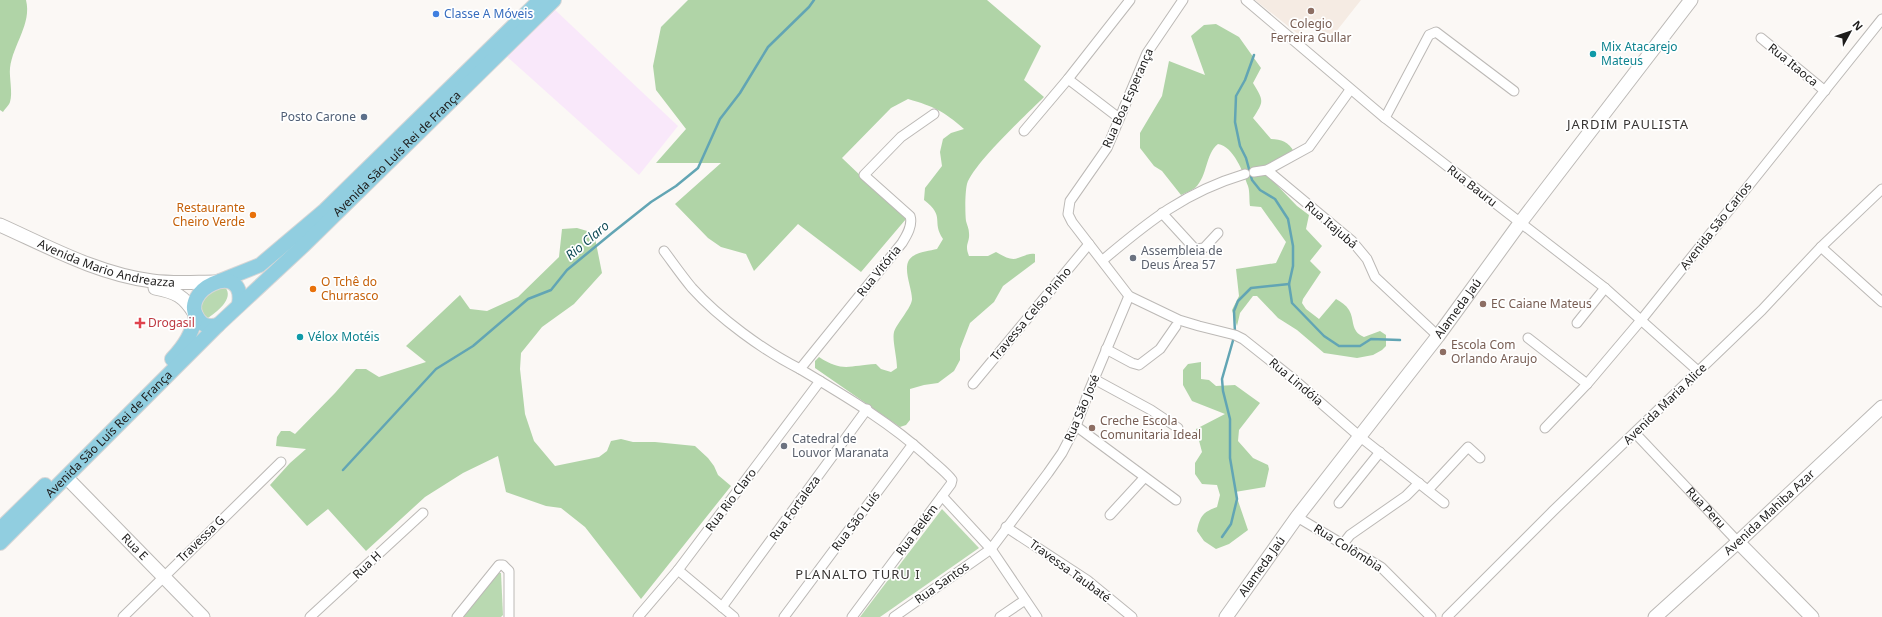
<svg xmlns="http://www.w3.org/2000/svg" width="1882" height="617" viewBox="0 0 1882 617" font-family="'Noto Sans',sans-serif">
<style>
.commercial{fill:#f9e8fa}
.built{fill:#f5ebe3}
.green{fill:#b9d9b1}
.forest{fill:#b0d4a7}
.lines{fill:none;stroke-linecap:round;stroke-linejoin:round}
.stream{stroke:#62a5b4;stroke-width:2.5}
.street-casing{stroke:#bcb9b6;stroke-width:11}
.secondary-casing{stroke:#bcb9b6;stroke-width:15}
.primary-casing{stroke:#d6d6d6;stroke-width:16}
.street{stroke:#fff;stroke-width:9}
.secondary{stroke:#fff;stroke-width:13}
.primary{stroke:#91cee0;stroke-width:14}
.education-dot{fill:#8d6e63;stroke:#fff;stroke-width:1.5}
.shop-dot{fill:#3f7fe0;stroke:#fff;stroke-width:1.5}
.culture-dot{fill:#0f9aa8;stroke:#fff;stroke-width:1.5}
.service-dot{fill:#5c6f8a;stroke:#fff;stroke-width:1.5}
.food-dot{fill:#e8710a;stroke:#fff;stroke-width:1.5}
.worship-dot{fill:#6b7280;stroke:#fff;stroke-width:1.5}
.health-dot{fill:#e0444e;stroke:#fff;stroke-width:1.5}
.labels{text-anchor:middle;stroke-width:3.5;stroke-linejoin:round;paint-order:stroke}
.shop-label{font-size:12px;fill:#366cbe;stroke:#fff;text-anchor:start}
.education-label{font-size:12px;fill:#785e54;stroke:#fff;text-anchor:start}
.culture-label{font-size:12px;fill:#0d838f;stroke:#fff;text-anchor:start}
.street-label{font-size:12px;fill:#1d1c1b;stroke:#fff}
.service-label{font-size:12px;fill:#4e5e75;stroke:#fff;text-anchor:end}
.food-label{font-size:12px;fill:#c56008;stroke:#fff;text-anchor:end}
.worship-label{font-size:12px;fill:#5b616d;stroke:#fff;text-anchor:start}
.health-label{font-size:12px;fill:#be3a42;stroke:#fff;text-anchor:start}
.neighbourhood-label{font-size:13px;letter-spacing:1px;fill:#373432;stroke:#fff}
.water-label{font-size:13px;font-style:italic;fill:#114c58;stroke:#fff}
</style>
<rect width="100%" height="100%" fill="#fbf8f5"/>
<!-- commercial -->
<path class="commercial" d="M552,7L678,126L639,175L504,54Z"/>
<!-- built -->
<path class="built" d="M1255,0H1361L1331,38L1311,23L1298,34Z"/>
<!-- green -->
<g class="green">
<path d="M214,287H225C235,299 216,312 207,319L203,318L198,307Z"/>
<path d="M942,509L979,548L880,617H860Z"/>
<path d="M496,573H501L503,615L501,617H462Z"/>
</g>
<!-- forest -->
<g class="forest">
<path d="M0,0H26C32,24 13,44 10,68C9,77 13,93 10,102C9,105 5,109 3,112L0,110Z"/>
<path d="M688,0H987L1041,46L1024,80L1044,97C1027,114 973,164 967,184C965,192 965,213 966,221C967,225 969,229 969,233C970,243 964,244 969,256H988L996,252C1003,256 1011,261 1018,258C1025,256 1028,253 1035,254V262L1003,286L994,302L970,323L960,349V360L954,371L938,383L924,385L910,389V420L906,425L900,427L815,368V361L819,357C843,373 850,365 876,364L881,369L891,372L897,368C897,357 892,340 894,332C897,323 912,307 912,299C912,288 903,270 909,260C914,252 929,251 937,249L943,239C931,221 946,217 924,200L925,188L942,166L940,152L943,139L951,133L964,129C942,110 935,107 908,99L891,108L842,158L906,219L861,272L798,224L754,271L746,254L721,247L708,238L675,204L721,163H656L686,129L656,90L653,66L661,27Z"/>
<path d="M1216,24L1239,37L1261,68L1253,83C1264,101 1264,101 1253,118L1271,139C1281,139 1289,142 1294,152L1268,165L1269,177L1297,206L1309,215L1306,229L1322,246L1310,261L1321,272L1303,299L1302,303L1306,309L1319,319L1336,299C1341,302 1346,305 1349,310C1355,320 1350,331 1364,337L1380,331L1386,335V346L1382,350L1373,355L1357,358L1324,353L1297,330L1278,318L1257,296H1253L1240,313L1237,326L1232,310L1239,296L1236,269L1276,263L1286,242L1261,207L1250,206C1249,200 1250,192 1248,186C1243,172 1234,147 1218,144C1205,154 1208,176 1195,188C1191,191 1185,193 1181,195L1162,171L1154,166L1140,148V133L1162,96L1169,61L1205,75L1191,36L1204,25Z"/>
<path d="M577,228L594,233L602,273L574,304L542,327L521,353L520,369L525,414L534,441L555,466L599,457L607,451L611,441L621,439L633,442H655L695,446L708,458L714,466L718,475L731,486L641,599L585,527L561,508L546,506L506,492L498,456L463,473L425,497L366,551L328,509L307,526L270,485L290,463L306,449L276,446L277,437L281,431H290L295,434L335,393L356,369H366L379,377L426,362L406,346L460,295L470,309L487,311L518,297L559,257L562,229Z"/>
<path d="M1201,362V379L1209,380L1216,386L1235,385L1260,403L1239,430L1238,441L1253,458L1268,465L1269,469L1265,487L1235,492L1248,530L1229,544L1216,549L1204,541L1197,531C1200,516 1203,512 1217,507L1220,495L1217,485L1202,484L1195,474V463L1202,452L1196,429L1225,414L1192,401L1183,385V370L1188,364Z"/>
</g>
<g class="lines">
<!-- stream -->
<g class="stream">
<path d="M1254,55L1245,80L1236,96L1235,122L1240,146L1246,158L1252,180L1260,190L1275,199L1288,219L1293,246V266L1289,284L1292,303L1324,336L1339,346H1360L1371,339L1400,340"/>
<path d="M1235,333L1234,311L1238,301L1251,288L1289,284"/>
<path d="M343,470L436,369L473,346L528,299L551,290L567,270L612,233L651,202L676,186L698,168L720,119L740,93L768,47L809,7L814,0"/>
<path d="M1222,537L1231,524L1237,499L1230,458V419L1223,391L1222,379L1234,337"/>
</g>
<!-- street casing -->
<g class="street-casing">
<g id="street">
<path d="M1183,0L1147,53L1107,148L1070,201L1068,214L1072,222L1129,296L1179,320L1199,326L1235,335L1243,339L1291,377L1359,436L1444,503"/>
<path d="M1246,0L1385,118L1605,288L1698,371"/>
<path d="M1761,38L1825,91"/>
<path d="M1068,79L1119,118"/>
<path d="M1385,118L1429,35L1436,32L1514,91"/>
<path d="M1024,131L1068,79L1130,0"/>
<path d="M1267,170L1352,241L1367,259L1375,277L1438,336"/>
<path d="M1254,172L1267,170L1309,147L1350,90"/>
<path d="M1162,213L1195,249L1204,248L1218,233"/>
<path d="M1821,247L1882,302"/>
<path d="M664,251C673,263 682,276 692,288C719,318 764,351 800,369"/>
<path d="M1103,260C1149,221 1185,192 1245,174"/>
<path d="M1577,323L1605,288"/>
<path d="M1528,338L1587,384"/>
<path d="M1106,349L1132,363L1139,365L1160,349L1176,326"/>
<path d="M1094,379L1151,410L1178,428"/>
<path d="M973,384L1089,244"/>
<path d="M1076,426L1176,500"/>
<path d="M1545,428L1587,384L1642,319L1882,19"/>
<path id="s1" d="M1635,433L1738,542"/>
<path d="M1428,490L1468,447L1480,458"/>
<path d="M942,496L991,549L1037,617"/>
<path d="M1339,503L1380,452"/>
<path d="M1110,515L1144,478"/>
<path d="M1297,517L1381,567L1431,617"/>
<path d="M1006,527L1087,580L1132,617"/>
<path d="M1343,544L1350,535L1406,496L1419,483"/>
<path d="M678,570L734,617"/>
<path d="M722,607L867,409"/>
<path d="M123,617L281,462"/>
<path d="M310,617L423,513"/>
<path d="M457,617L499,565H503L509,571V617"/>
<path d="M638,617L678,570L820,381"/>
<path d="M784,617L913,444"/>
<path d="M852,617L951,484L952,480C946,472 935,464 928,457C888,421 845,396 800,369L902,243C907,235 913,225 910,216L864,175L901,137L934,114"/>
<path d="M894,617L991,549L1048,473L1062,453L1076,426L1089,391L1129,296"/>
<path d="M1000,617L1025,600"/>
<path d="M1447,617L1553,511L1762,310L1821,247L1882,189"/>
</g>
</g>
<!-- secondary casing -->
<g class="secondary-casing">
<g id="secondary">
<path id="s2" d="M0,225C49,247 98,274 152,281C174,284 196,282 217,282"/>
<path d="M155,288C176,292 184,296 195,314"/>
<path id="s3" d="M66,477L203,617"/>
<path d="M1738,542L1812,617"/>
<path id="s4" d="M1226,617L1297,517L1438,336L1520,223L1691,0"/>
<path id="s5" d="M1655,617L1738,542L1882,407"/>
</g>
</g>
<!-- primary casing -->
<g class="primary-casing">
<g id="primary">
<path d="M220,281L260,265L325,210L540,0"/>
<path d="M218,325C211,327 203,326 199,320C175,291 247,257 239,305"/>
<path d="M172,359C185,345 192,334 196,315"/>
<path d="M0,529L45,485"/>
<path id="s6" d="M0,543L218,325L303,246L554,0"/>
</g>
</g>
<!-- street -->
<use href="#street" class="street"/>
<!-- secondary -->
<use href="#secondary" class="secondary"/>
<!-- primary -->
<use href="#primary" class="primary"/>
</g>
<!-- markers -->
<g class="education-dot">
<circle cx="1311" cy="11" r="4"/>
<circle cx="1483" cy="304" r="4"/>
<circle cx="1443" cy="352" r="4"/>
<circle cx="1092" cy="428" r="4"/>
</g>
<circle class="shop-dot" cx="436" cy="14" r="4"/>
<g class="culture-dot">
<circle cx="1593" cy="54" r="4"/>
<circle cx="300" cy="337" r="4"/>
</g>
<circle class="service-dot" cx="364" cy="117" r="4"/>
<g class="food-dot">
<circle cx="253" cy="215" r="4"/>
<circle cx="313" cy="289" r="4"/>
</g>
<g class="worship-dot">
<circle cx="1133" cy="258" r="4"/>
<circle cx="784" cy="446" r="4"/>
</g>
<path class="health-dot" d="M138 317h4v4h4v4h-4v4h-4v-4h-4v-4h4z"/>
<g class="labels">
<!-- shop labels -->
<g class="shop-label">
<text x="444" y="18">Classe A Móveis</text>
</g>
<!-- education labels -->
<g class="education-label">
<text x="1311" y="28" text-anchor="middle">Colegio<tspan x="1311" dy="14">Ferreira Gullar</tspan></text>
<text x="1491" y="308">EC Caiane Mateus</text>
<text x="1451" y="349">Escola Com<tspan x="1451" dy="14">Orlando Araujo</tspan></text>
<text x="1100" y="425">Creche Escola<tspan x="1100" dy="14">Comunitaria Ideal</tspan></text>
</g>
<!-- culture labels -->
<g class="culture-label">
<text x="1601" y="51">Mix Atacarejo<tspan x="1601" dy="14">Mateus</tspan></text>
<text x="308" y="341">Vélox Motéis</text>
</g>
<!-- street labels -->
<g class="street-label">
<text transform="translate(1793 65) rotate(39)" y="4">Rua Itaoca</text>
<text transform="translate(1128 98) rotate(-66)" y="4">Rua Boa Esperança</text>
<text dy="4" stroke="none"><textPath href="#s6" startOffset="556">Avenida São Luís Rei de França</textPath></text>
<text transform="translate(1472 186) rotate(38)" y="4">Rua Bauru</text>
<text transform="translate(1331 225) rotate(41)" y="4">Rua Itajubá</text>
<text transform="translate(1716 226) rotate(-52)" y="4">Avenida São Carlos</text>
<text dy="4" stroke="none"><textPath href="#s2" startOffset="114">Avenida Mario Andreazza</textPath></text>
<text transform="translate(879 271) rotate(-51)" y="4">Rua Vitória</text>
<text dy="4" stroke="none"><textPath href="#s4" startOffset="386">Alameda Jaú</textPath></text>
<text transform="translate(1031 314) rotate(-50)" y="4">Travessa Celso Pinho</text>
<text transform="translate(1296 382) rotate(40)" y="4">Rua Lindóia</text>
<text transform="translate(1665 404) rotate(-44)" y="4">Avenida Maria Alice</text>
<text transform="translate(1082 408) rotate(-67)" y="4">Rua São José</text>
<text dy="4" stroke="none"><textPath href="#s6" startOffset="154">Avenida São Luís Rei de França</textPath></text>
<text transform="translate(731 500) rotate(-53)" y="4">Rua Rio Claro</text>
<text transform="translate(795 508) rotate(-54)" y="4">Rua Fortaleza</text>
<text dy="4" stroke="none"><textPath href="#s1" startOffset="103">Rua Peru</textPath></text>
<text dy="4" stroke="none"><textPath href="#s5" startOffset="155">Avenida Mahiba Azar</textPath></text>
<text transform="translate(856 521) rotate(-53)" y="4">Rua São Luís</text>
<text transform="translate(917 530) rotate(-53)" y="4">Rua Belém</text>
<text transform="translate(201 539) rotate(-44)" y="4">Travessa G</text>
<text dy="4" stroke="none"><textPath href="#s3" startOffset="98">Rua E</textPath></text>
<text transform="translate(1348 548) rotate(32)" y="4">Rua Colômbia</text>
<text transform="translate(367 565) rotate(-43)" y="4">Rua H</text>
<text dy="4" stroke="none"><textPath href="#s4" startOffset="62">Alameda Jaú</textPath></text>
<text transform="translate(1070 571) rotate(36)" y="4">Travessa Taubaté</text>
<text transform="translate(942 583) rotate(-35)" y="4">Rua Santos</text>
</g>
<!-- service labels -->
<g class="service-label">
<text x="356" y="121">Posto Carone</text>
</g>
<!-- food labels -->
<g class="food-label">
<text x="245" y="212">Restaurante<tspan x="245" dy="14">Cheiro Verde</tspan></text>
<text x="321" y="286" text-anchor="start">O Tchê do<tspan x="321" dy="14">Churrasco</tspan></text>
</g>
<!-- worship labels -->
<g class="worship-label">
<text x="1141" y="255">Assembleia de<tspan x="1141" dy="14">Deus Área 57</tspan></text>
<text x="792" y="443">Catedral de<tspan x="792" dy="14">Louvor Maranata</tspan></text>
</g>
<!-- health labels -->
<g class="health-label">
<text x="148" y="327">Drogasil</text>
</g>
<!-- neighbourhood labels -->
<g class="neighbourhood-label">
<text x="1628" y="129">JARDIM PAULISTA</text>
<text x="858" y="579">PLANALTO TURU I</text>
</g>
<!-- water labels -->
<g class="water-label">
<text transform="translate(587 240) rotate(-40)" y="5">Rio Claro</text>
</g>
</g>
<!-- north arrow -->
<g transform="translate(1850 32) rotate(50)" stroke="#ffffff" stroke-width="3" paint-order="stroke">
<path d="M0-3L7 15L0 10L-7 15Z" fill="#1d1c1b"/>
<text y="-6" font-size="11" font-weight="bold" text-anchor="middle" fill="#1d1c1b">N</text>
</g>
</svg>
